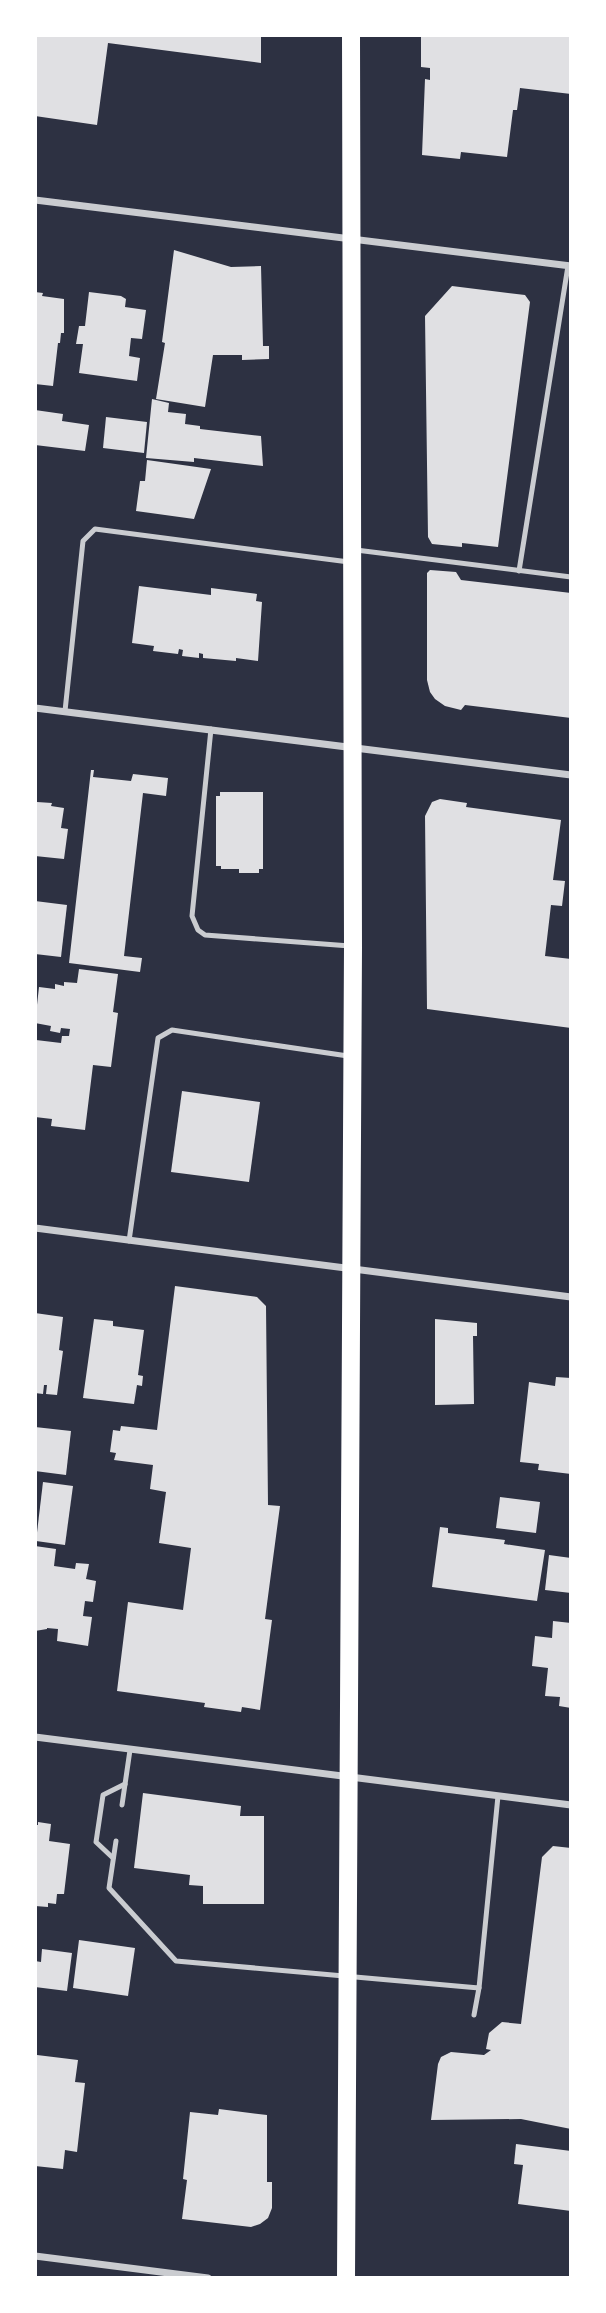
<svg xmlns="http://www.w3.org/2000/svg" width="606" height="2313" viewBox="0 0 606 2313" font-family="Georgia,serif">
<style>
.building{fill:#e0e0e3}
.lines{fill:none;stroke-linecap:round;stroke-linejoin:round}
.service{stroke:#caccd0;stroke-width:5}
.minor{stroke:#caccd0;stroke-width:7}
.primary{stroke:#fff;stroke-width:18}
</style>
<rect width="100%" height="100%" fill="#2d3142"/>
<!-- building -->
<g class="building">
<path d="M35,35H261V63L108,43L97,125L35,116Z"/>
<path d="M421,35H571V94L520,88L517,110H513L507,157L461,152L460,159L422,155L425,79L430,80V68L421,67Z"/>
<path d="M174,250L231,267L261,266L263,346H269V359L242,360V355H213L205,407L156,399L165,343L162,342Z"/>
<path d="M452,286L525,295L530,302L498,547L462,543V547L432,544L428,537L425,316Z"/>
<path d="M35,292L43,293L42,296L64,299V333H61L60,343H58L53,386L35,384Z"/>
<path d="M89,292L121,296L126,299L125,307L146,310L142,339L131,338L129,356L140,358L137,381L79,373L83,344H76L79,326H85Z"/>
<path d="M152,399L169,403L168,412L186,414L185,424L200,426V429L261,436L263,466L194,458V462L146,458Z"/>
<path d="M35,410L63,414L62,421L89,425L85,451L35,445Z"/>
<path d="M106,417L147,422L144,453L103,448Z"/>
<path d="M147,460L211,469L194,519L136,511L140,481H145Z"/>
<path d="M430,570L456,572L461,580L571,593V718L465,705L461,710L445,706L435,699L430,692L427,680V573Z"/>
<path d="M139,586L211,595V588L257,594L256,601L262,602L258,661L236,658V661L203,658V654L199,653V658L182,656L183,650L179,649L178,654L153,651L154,646L132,643Z"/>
<path d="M91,770H94L93,777L131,781L133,774L168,778L166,796L143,793L124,956L142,958L140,972L69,963Z"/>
<path d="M220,792H263V869H259V873H239V869H221V866H216V796H220Z"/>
<path d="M440,799L467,803L466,807L561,820L553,880L565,881L562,906L551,905L545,956L571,959V1028L427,1009L425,816L432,802Z"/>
<path d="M37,802L52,803L51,806L64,808L61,828L68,829L64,859L35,856V805Z"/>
<path d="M35,901L67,905L61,957L35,954Z"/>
<path d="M79,969L118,974L113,1012L118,1013L111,1067L93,1065L85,1130L51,1126L52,1119L35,1117L36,1040L61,1043L62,1036H69L70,1029L61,1028L60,1033L50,1031L51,1026L35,1023L39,987L55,989V984L64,986V982L77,983Z"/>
<path d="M182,1091L260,1102L249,1182L171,1172Z"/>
<path d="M175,1286L257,1297L266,1306L268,1505L280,1506L265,1619L272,1620L260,1710L242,1707L241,1712L204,1707L205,1703L117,1691L128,1602L183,1610L191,1548L159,1543L166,1492L150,1489L153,1465L114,1460L116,1453L110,1452L113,1430L120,1431L121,1426L157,1430Z"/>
<path d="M35,1313L63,1317L59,1350L63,1351L57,1395L46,1394L47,1385H44L43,1394L35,1393Z"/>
<path d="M94,1319L113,1321V1326L144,1330L138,1375L143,1376L142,1386L137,1385L134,1404L83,1398Z"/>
<path d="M435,1319L477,1323V1336H473L474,1404L435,1405Z"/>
<path d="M556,1377L571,1378V1474L538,1470L539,1464L520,1462L529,1382L555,1386Z"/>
<path d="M35,1427L71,1431L66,1475L35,1471Z"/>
<path d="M43,1482L73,1486L65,1545L36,1541Z"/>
<path d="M500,1497L540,1502L536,1533L496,1528Z"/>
<path d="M440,1527L448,1528V1533L505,1540L504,1544L545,1550L537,1601L432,1587Z"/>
<path d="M35,1546L56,1549L54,1566L75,1569L76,1563L89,1564L86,1579L96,1581L93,1602L85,1601L83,1616L92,1617L88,1646L57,1641L58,1629L47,1628V1629L35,1631Z"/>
<path d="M549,1555L571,1558V1593L545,1590Z"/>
<path d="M553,1621L571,1623V1708L559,1706L560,1697L545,1696L548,1668L532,1666L535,1636L552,1638Z"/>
<path d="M143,1793L241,1806L240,1816H264V1904H203V1886L189,1885L190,1875L134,1868Z"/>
<path d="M38,1822L51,1824L49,1841L70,1844L64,1894H57L56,1904L48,1903V1907L35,1906V1825H38Z"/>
<path d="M553,1846L571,1848V2129L521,2119L431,2120L438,2064L441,2057L451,2052L484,2055L491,2050L486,2049L489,2033L502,2022L521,2024L542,1857Z"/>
<path d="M79,1940L135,1948L128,1996L73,1988Z"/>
<path d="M42,1949L72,1953L67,1991L35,1987V1961L41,1962Z"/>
<path d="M37,2055L78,2060L75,2082L85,2083L77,2152L65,2150L63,2169L35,2166Z"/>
<path d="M219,2109L267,2115V2182H272V2208L268,2218L260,2224L251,2227L182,2219L187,2180L183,2179L190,2112L218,2115Z"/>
<path d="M516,2144L571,2151V2211L518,2204L523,2165L514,2164Z"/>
</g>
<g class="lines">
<!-- service -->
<g class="service">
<path d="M356,550L571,577"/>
<path d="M519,571L568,266"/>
<path d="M65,711L83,541L95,529L349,562"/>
<path d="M211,729L192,916L198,930L205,935L350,946"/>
<path d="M129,1241L158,1038L172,1030L348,1056"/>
<path d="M122,1805L130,1750"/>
<path d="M116,1841L109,1888L176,1961L479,1988L498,1796"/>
<path d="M113,1858L96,1842L103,1795L125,1784"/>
<path d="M474,2015L479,1988"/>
</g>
<!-- minor -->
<g class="minor">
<path d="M35,200L571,266"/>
<path d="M35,708L571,775"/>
<path d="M35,1228L571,1297"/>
<path d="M35,1737L571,1805"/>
<path d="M35,2256L208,2278"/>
</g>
<!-- primary -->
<path class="primary" d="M346,2278L353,947L351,35"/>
</g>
<!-- border -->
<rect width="606" height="2313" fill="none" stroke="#ffffff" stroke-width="74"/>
</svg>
